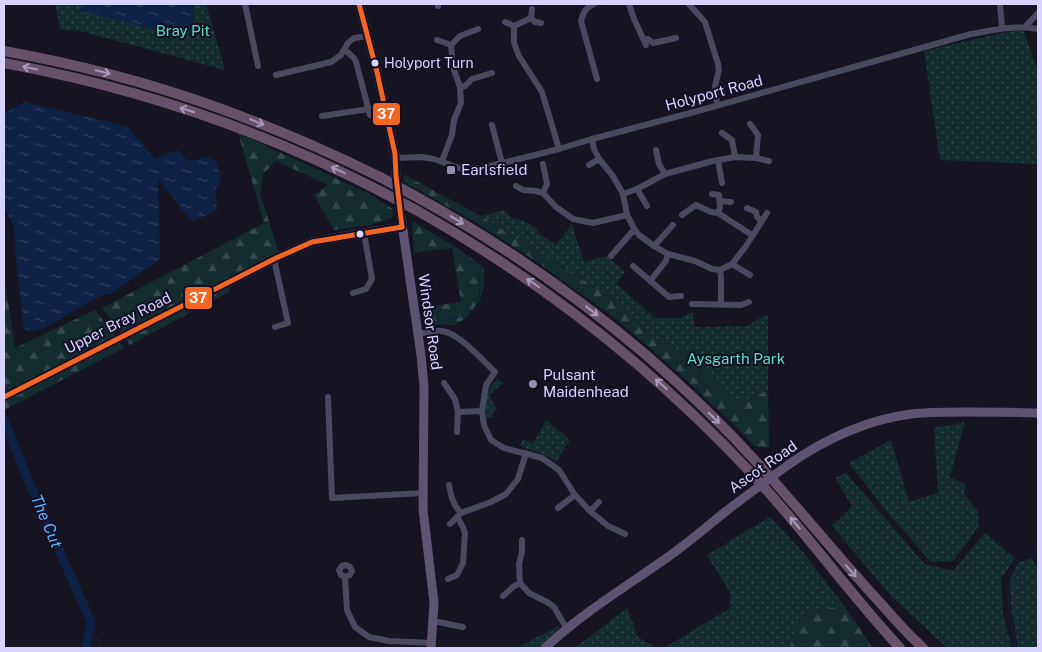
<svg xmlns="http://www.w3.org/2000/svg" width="1042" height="652" viewBox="0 0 1042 652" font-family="'Public Sans',sans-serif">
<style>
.grass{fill:url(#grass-dots)}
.forest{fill:url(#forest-firs)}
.water{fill:url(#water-ripples)}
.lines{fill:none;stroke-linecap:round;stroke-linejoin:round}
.stream{stroke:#0d2144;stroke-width:1}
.river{stroke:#0d2144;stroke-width:9}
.minor{stroke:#4a4962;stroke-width:6}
.major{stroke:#5e5373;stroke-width:9}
.highway{stroke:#67516a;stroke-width:10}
.major-bridge{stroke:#5e5373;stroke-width:9}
.highway-bridge{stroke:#67516a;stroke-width:10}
.bus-1-casing{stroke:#130f26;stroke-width:9}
.bus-1{stroke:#f26522;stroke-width:5}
.oneway{stroke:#a699bc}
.bus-dot{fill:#d9d4ff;stroke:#130f26;stroke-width:2}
.poi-dot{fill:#9591b1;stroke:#130f26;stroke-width:2}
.labels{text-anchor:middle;stroke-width:4;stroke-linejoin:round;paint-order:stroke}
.bus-label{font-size:14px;fill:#d9d4ff;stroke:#130f26;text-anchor:start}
.park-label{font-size:15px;fill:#5fe0c0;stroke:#130f26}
.street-label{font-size:15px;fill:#d9d4ff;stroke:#130f26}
.poi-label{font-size:15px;fill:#d9d4ff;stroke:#130f26;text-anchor:start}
.water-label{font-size:16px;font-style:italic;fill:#62b6ff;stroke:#130f26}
.line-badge{stroke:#130f26;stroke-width:2}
.badge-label{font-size:14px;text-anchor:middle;font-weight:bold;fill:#fff}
</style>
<defs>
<pattern id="grass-dots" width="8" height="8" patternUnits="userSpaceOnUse" patternTransform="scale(1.25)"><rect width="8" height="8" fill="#132c2d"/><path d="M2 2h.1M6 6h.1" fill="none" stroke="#354a4c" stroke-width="1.8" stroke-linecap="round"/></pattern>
<pattern id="forest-firs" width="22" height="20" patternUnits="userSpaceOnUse" patternTransform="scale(1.25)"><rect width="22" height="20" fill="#132c2d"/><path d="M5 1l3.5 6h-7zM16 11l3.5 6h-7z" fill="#354a4c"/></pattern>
<pattern id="water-ripples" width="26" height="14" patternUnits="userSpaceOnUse" patternTransform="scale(1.25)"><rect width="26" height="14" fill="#0d2144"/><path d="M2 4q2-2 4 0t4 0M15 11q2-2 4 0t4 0" fill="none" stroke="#304060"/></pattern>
</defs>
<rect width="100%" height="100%" fill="#161421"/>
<!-- grass -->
<g class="grass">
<path d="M55,4H206L225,70L84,32L60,29Z"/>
<path d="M1023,30L1038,70V164L940,160L924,51L1001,33Z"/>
<path d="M504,210L512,218L525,221L538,230L537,232L556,245L572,224L584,262L607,256L625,272L617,284L655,318H681L688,313H693L694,327L747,326L765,315L768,316V390L744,403L720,389L684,353L658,340L605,294L481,216Z"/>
<path d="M497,379L503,383L489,395L497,410L492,413L493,418L486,417C485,403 485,389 497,379Z"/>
<path d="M546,420L570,440L556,462L549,457L520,446L523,439L533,444Z"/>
<path d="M965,422L950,477L966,485L964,494L978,511L979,526L953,561L931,562L886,511L849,463L891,440L909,502L938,493L934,428Z"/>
<path d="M846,473L925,564L953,571L985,533L1015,558L1001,579L1003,613L1012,648H947L889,594L832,526L852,506L835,478Z"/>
<path d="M770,517L804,553L845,607L815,609L801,619L790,646V648H664L730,608L731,594L707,555Z"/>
<path d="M1031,558L1038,567V648H1018L1011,605L1010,579L1018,563Z"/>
<path d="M627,608L638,637L657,648H575Z"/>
<path d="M559,626L558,629L538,648H523L520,646Z"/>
</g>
<!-- forest -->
<g class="forest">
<path d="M238,133L368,193L393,209L392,218L371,225L334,230L314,195L328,185L276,161L263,174L260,193L279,253L228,278L229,292L130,345L102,308L264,223Z"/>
<path d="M403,174L481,216L605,294L658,340L684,353L720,389L744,403L768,390L769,447H755L733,424L673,368L615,318L534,260L475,222L404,182Z"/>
<path d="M412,221L454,246L484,267V287L480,300L473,310L464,319L455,325L426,324L423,307L461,302L452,248L414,253Z"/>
<path d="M4,275L15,348L95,310L124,348L4,410Z"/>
<path d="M845,607L873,648H790V646L801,619L815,609Z"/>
</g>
<!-- water -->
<g class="water">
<path d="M91,4H193L194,7C192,22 197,31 180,37L90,13L84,14L81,11L84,6Z"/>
<path d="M24,102L106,121L129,128L155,159L178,150L188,161L210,157L217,163L221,179L215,191L217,210L192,222L158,179L160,259L110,295L104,294L53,323L33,332L24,329L16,262L14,227L4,206V114Z"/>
</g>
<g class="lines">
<!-- stream -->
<g class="stream">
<path d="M431,324C454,314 478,323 480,288C481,279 478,270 472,263"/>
<path d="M91,622L101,648"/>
<path d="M1015,648L1007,590L1033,552L1038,549"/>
</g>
<!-- river -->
<path class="river" d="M4,420L28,480L91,622L86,648"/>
<!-- minor -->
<g class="minor">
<path d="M245,4L258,66"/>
<path d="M438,4V6"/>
<path d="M594,4C586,6 583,13 581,21L597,79"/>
<path d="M629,4L634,19L646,45"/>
<path d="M689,4L705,22L718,64L719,70L715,86L717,105"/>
<path d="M1000,4L1002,28"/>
<path d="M532,9L531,18L535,22L541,23"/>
<path d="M505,22L514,26L531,18"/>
<path d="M514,26V43L519,56L542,92L559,149"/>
<path d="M1025,27L1038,13"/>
<path d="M437,40L451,45L460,36L478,29"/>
<path d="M644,40L648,39L653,43L676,38"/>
<path d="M345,50L354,58L356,62L370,115"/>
<path d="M276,75L331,62L341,55L348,43L354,38L368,36"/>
<path d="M460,87L465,86L472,79L492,73"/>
<path d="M322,116L369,109"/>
<path d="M750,124L758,135L756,158"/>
<path d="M492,125L502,163"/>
<path d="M722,133L732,140L735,157"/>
<path d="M592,139L594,149L599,159L613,176L623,194L627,215L635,230L639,235L654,246L668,254L695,261L712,269L720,270L732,264L746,246L767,213"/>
<path d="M656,150L659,164L665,174"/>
<path d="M396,158L422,157L434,159L459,168H482L559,149L592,139L698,111L971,34C994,30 1015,25 1038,29"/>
<path d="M718,160L722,183"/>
<path d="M442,161L452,135L454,120L461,103L460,87L453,67L451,45"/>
<path d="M589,165L599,159"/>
<path d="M516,186L523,190L536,191L543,193L556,207L573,219L593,223L627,215"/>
<path d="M637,189L647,206"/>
<path d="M543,193L547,184L543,164"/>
<path d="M623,194L637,189L665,174L713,161L735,157L756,158L769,161"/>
<path d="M712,194L719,195L720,208L718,213"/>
<path d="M720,201L731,202"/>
<path d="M747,208L756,212L757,217L762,221"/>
<path d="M682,215L696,205L711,212L718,213L752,235"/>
<path d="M654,246L673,225"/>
<path d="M611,256L631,233L635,230"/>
<path d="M274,259L288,323L275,327"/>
<path d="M732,264L750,275"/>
<path d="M633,266L669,297L681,296"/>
<path d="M720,270L721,278V304"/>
<path d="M650,281L666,261L668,254"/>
<path d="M353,293L366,289L372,279L364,233"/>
<path d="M692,304L741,305L749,302"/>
<path d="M418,334C426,333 435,330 442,331C459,333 483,361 495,372L486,385L482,411L484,425L491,440L504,448L542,458L559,470L575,495L590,511L608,526L625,534"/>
<path d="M444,383L455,399L458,412L457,432"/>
<path d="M328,397L332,498L423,493"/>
<path d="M458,412L482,411"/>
<path d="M449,485C451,496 453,505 461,513"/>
<path d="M558,508L575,495"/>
<path d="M590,511L599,502"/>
<path d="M450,524L461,513L491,502L506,494L518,479L526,453"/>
<path d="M522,540V552L519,564L520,583L529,593L547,602L554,607L567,629"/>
<path d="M345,577L350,575L352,571L350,567L346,565L342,566L339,570L341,575L345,577L347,610L355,627L369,637L389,641L432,643"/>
<path d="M448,579L457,575L463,563L465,533L463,527L457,517"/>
<path d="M503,596L513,587L520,583"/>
<path d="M433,621L463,627"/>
</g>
<!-- major -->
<g class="major">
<path d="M359,4L377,72L395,154L396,176L401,217L421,355L424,387L423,509L434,603L431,648"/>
<path d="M4,397L274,259L312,242L364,233L402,227"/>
<path d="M788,465C825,439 866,420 911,414C929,412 947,412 965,412C990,412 1014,412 1038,413"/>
<path d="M545,648C582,613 627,586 668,557C692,540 714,520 738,502"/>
</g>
<!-- highway -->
<g class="highway">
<path d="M4,51C76,64 147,82 216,107C272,127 327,151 380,177"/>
<path d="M4,63C135,87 263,130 382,192"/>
<path d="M415,196C544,267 663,358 762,468C803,513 842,562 884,607C896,621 909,635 923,648"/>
<path d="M416,210C542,281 655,370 753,475C805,531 849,593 900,648"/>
</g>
<!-- major-bridge -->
<path class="major-bridge" d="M738,502L788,465"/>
<!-- highway-bridge -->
<g class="highway-bridge">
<path d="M380,177L415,196"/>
<path d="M382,192L416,210"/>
</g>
<!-- bus-1 casing -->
<g class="bus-1-casing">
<g id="bus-1">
<path d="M359,4L377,72L395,154L396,176L402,227"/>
<path d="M4,397L274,259L312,242L402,227"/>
</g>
</g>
<!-- bus-1 -->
<use href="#bus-1" class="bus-1"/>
</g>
<!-- one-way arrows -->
<defs><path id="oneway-shaft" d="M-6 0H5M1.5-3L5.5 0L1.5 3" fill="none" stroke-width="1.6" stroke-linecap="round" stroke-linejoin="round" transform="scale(1.25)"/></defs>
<g class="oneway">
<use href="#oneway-shaft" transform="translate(30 68) rotate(-169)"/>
<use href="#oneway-shaft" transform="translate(103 72) rotate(14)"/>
<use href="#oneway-shaft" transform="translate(187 110) rotate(-162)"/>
<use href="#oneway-shaft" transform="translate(257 122) rotate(22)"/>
<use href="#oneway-shaft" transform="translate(338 170) rotate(-155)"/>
<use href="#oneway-shaft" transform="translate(457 220) rotate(31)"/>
<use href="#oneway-shaft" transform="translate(533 283) rotate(-145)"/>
<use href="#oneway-shaft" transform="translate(592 311) rotate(38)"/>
<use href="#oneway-shaft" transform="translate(661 384) rotate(-138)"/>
<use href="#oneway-shaft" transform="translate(714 418) rotate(44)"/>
<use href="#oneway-shaft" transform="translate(795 523) rotate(-130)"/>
<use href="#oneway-shaft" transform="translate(851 571) rotate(49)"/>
</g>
<!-- markers -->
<g class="bus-dot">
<circle cx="375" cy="63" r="4.5"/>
<circle cx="360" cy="234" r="4.5"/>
</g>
<g class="poi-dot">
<rect x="446" y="165" width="10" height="10" rx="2.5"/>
<circle cx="533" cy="384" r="5"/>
</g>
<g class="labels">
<!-- bus labels -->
<g class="bus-label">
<text x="384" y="68">Holyport Turn</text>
</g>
<!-- park labels -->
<g class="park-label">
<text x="183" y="36">Bray Pit</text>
<text x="736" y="364">Aysgarth Park</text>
</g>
<!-- street labels -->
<g class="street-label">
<text transform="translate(714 93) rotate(-15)" y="5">Holyport Road</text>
<text transform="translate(430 322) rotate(82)" y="5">Windsor Road</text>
<text transform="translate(118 323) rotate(-27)" y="5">Upper Bray Road</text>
<text transform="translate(763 467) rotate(-35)" y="5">Ascot Road</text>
</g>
<!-- poi labels -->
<g class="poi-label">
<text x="461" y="175">Earlsfield</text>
<text x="543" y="380">Pulsant<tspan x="543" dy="17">Maidenhead</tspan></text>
</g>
<!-- water labels -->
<g class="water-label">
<text transform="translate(47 521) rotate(67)" y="6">The Cut</text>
</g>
</g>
<g class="line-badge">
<rect x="372" y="102" width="29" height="24" rx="5" fill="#f26522"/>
<rect x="184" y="286" width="29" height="24" rx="5" fill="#f26522"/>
</g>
<g class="badge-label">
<text x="386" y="119">37</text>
<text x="198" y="303">37</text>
</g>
<!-- border -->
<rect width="1042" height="652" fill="none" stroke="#d9d4ff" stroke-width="10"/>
</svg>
